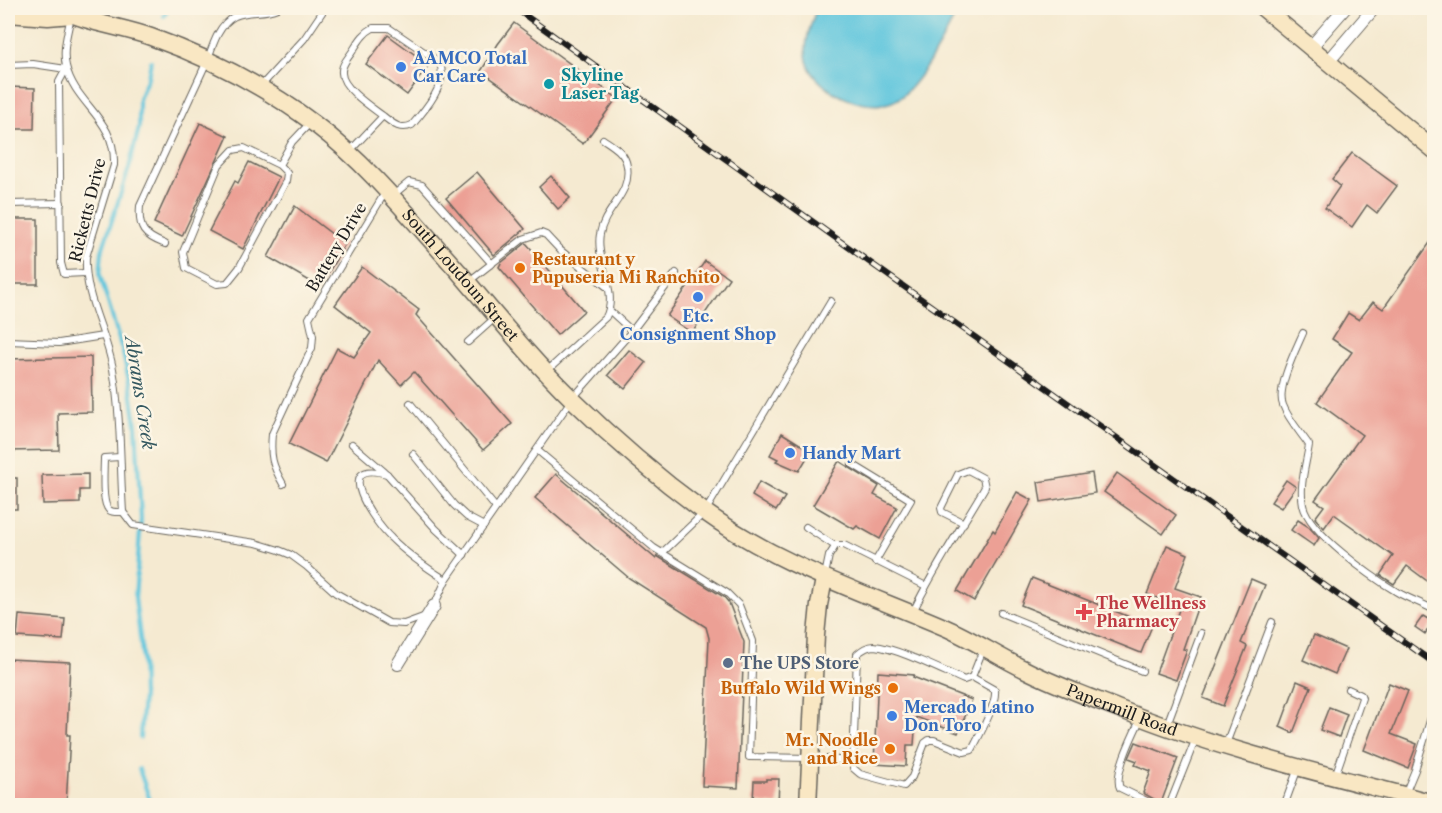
<svg xmlns="http://www.w3.org/2000/svg" width="1442" height="813" viewBox="0 0 1442 813" font-family="'Libre Caslon Text',serif">
<style>
.water{fill:#60c6dd;stroke:#3e717c;stroke-width:1.5}
.lines{fill:none;stroke-linecap:round;stroke-linejoin:round}
.stream{stroke:#60c6dd;stroke-width:4}
.building{fill:#eca095}
.service-casing{stroke:#68645b;stroke-width:8}
.minor-casing{stroke:#68645b;stroke-width:14}
.secondary-casing{stroke:#68645b;stroke-width:19}
.service{stroke:#fff;stroke-width:6}
.minor{stroke:#fff;stroke-width:12}
.secondary{stroke:#f9e7c3;stroke-width:16}
.rail-casing{stroke:#1c1c1c;stroke-width:6}
.rail{stroke:#fcf5e5;stroke-width:4;stroke-dasharray:11;stroke-linecap:butt}
.shop-dot{fill:#3f7fe0;stroke:#fcf5e5;stroke-width:2}
.culture-dot{fill:#0f9aa8;stroke:#fcf5e5;stroke-width:2}
.food-dot{fill:#e8710a;stroke:#fcf5e5;stroke-width:2}
.health-dot{fill:#e0444e;stroke:#fcf5e5;stroke-width:2}
.service-dot{fill:#5c6f8a;stroke:#fcf5e5;stroke-width:2}
.labels{text-anchor:middle;stroke-width:5;stroke-linejoin:round;paint-order:stroke}
.shop-label{font-size:16px;font-weight:bold;fill:#366cbe;stroke:#fcf5e5;text-anchor:start}
.culture-label{font-size:16px;font-weight:bold;fill:#0d838f;stroke:#fcf5e5;text-anchor:start}
.street-label{font-size:16px;fill:#1c1c1c;stroke:#fcf5e5}
.food-label{font-size:16px;font-weight:bold;fill:#c56008;stroke:#fcf5e5;text-anchor:end}
.health-label{font-size:16px;font-weight:bold;fill:#be3a42;stroke:#fcf5e5;text-anchor:start}
.service-label{font-size:16px;font-weight:bold;fill:#4e5e75;stroke:#fcf5e5;text-anchor:start}
.water-label{font-size:18px;font-style:italic;fill:#345860;stroke:#fcf5e5}
</style>
<rect width="100%" height="100%" fill="#fcf5e5"/>
<filter id="ink" filterUnits="userSpaceOnUse"><feTurbulence type="fractalNoise" baseFrequency=".0167" numOctaves="2"/><feDisplacementMap in="SourceGraphic" scale="12" xChannelSelector="R" yChannelSelector="G"/><feConvolveMatrix kernelMatrix="1 2 1 2 8 2 1 2 1" color-interpolation-filters="sRGB"/></filter>
<filter id="wash" filterUnits="userSpaceOnUse"><feTurbulence type="fractalNoise" baseFrequency=".008" numOctaves="4" result="noise"/><feDisplacementMap in="SourceGraphic" scale="24" xChannelSelector="R" yChannelSelector="G"/><feGaussianBlur stdDeviation="1.35" result="paint"/><feColorMatrix in="noise" values="0 0 0 0 0 0 0 0 0 0 0 0 0 0 0 0 0 1.4 0 .05"/><feComposite in="paint" operator="in"/></filter>
<g filter="url(#wash)">
<rect width="100%" height="100%" fill="#f5ead1"/>
<!-- water -->
<path class="water" d="M817,8H959C947,33 923,78 902,96C876,119 815,93 807,61C803,44 811,23 817,8Z"/>
<g class="lines">
<!-- stream -->
<g class="stream">
<path d="M164,16L168,8"/>
<path d="M140,738L143,696L142,653L135,598L141,519L136,426L131,390L123,353L100,275L102,251L129,168L139,127V99L148,77L151,61"/>
<path d="M139,769L152,806"/>
</g>
</g>
<g id="blocks">
<!-- building -->
<g class="building">
<path d="M514,23L617,98L583,144L481,71L498,44Z"/>
<path d="M388,35L429,65L407,95L366,64Z"/>
<path d="M8,87L35,88L34,129H8Z"/>
<path d="M200,123L228,136L182,236L154,223Z"/>
<path d="M1352,153L1397,186L1377,213L1367,205L1352,227L1325,208L1340,186L1332,179Z"/>
<path d="M249,162L279,177L243,249L209,231L235,181L238,183Z"/>
<path d="M477,172L525,229L494,255L446,198Z"/>
<path d="M551,176L570,198L558,209L539,187Z"/>
<path d="M295,206L345,244L320,287L268,257Z"/>
<rect x="8" y="219" width="30" height="65"/>
<path d="M1434,237V586L1407,566L1394,584L1380,575L1393,556L1334,514L1324,528L1315,518L1324,506L1315,500L1362,435L1317,402L1352,352L1332,339L1348,313L1359,320L1373,302L1383,309Z"/>
<path d="M526,243L584,311L557,335L499,267L501,263Z"/>
<path d="M705,261L729,278L692,333L667,316Z"/>
<path d="M362,267L419,310L416,315L512,424L483,450L414,372L401,385L378,360L326,463L289,444L337,348L354,357L371,333L335,305Z"/>
<path d="M629,350L646,363L625,389L608,375Z"/>
<path d="M91,357L92,412L58,413L59,450L8,451V359Z"/>
<path d="M782,433L811,451L799,471L776,461L778,459L770,455Z"/>
<path d="M839,461L879,486L874,495L897,507L880,539L857,526L854,529L813,505Z"/>
<path d="M1092,473L1095,493L1041,502L1038,482Z"/>
<path d="M1117,473L1176,515L1163,534L1104,492Z"/>
<path d="M88,474V490H80V503L43,504L42,475Z"/>
<path d="M556,474L656,559L657,556L724,597L729,603L744,642L738,788L702,786L709,638L706,627L629,578L535,498Z"/>
<rect x="8" y="478" width="9" height="31"/>
<path d="M1286,480L1296,487L1281,508L1271,502Z"/>
<path d="M759,482L785,497L776,511L752,496Z"/>
<path d="M1017,492L1032,500L974,601L957,591L993,530L995,532Z"/>
<path d="M1298,520L1309,527L1319,538L1314,546L1291,530Z"/>
<path d="M1167,545L1188,554L1175,588L1201,597L1183,649L1187,650L1176,680L1156,673L1180,607L1147,594Z"/>
<path d="M1032,578L1152,626L1141,653L1021,605Z"/>
<path d="M1251,579L1265,585L1241,643L1247,646L1223,706L1203,698Z"/>
<path d="M19,615L65,619L63,640L17,637Z"/>
<path d="M1423,616L1433,622L1425,634L1415,627Z"/>
<path d="M1314,635L1346,649L1335,674L1303,660Z"/>
<path d="M8,659L70,662L67,735H70L66,806H8Z"/>
<path d="M878,672L914,675L913,677L972,700L958,733L916,717L914,745H907L906,766L874,764Z"/>
<path d="M1297,681L1311,687L1293,733L1280,727Z"/>
<path d="M1389,683L1408,691L1391,734L1417,744L1408,768L1364,750Z"/>
<path d="M1329,707L1347,714L1339,737L1320,730Z"/>
<path d="M1136,742L1178,758L1161,803L1143,793L1151,771L1135,765L1137,761L1129,758Z"/>
<path d="M766,779H779L778,805L753,802L754,781H766Z"/>
</g>
</g>
</g>
<g filter="url(#ink)">
<use href="#blocks" fill-opacity="0" stroke="#68645b" stroke-width="1.5"/>
<g class="lines">
<!-- service casing -->
<g class="service-casing">
<g id="service">
<path d="M71,16C68,31 62,50 66,66C75,105 116,118 114,165L86,257C84,297 106,330 113,369C121,416 120,465 123,512L133,525L256,543L279,550L291,555L306,566L336,593L389,623L404,624L423,617"/>
<path d="M8,65L33,64L66,69L59,82L61,263L64,274L85,273"/>
<path d="M260,87L304,39L325,8"/>
<path d="M349,152L383,116C392,123 400,131 412,125C425,110 450,81 439,62L389,28H373C363,33 358,43 352,52C348,58 341,65 342,73C342,88 371,107 383,116"/>
<path d="M279,165L287,173L286,181L239,268L227,283L217,284L186,268L183,252L219,165L233,150L244,148L279,165L292,142L311,122"/>
<path d="M392,196L409,182L422,185L492,264"/>
<path d="M8,204L61,203"/>
<path d="M165,244C144,236 138,229 140,206L208,59C213,44 219,24 235,16C248,10 264,14 277,8"/>
<path d="M468,282L523,239L541,233L546,235L560,250L607,287"/>
<path d="M609,310L632,331"/>
<path d="M1303,333C1296,349 1276,389 1283,405C1288,419 1301,433 1309,445C1306,465 1299,485 1303,505C1309,533 1372,577 1397,592C1409,599 1422,603 1434,610"/>
<path d="M8,341L59,343L103,336"/>
<path d="M468,342L496,317"/>
<path d="M547,371L606,317C619,292 595,261 600,234C604,209 632,194 627,166C625,152 613,146 603,139"/>
<path d="M410,403L496,508"/>
<path d="M352,444L387,474L436,529L464,555"/>
<path d="M537,450L654,548L727,593L739,605L753,641L749,757L811,758L853,761"/>
<path d="M413,454L454,505L467,517L484,526"/>
<path d="M120,457L104,458C104,469 101,503 109,510C113,513 117,512 123,512"/>
<path d="M852,464L911,500L875,562"/>
<path d="M387,474C330,458 374,522 391,538C407,554 427,568 446,580"/>
<path d="M283,484C272,465 270,456 272,434L312,348L313,336L309,318L386,191"/>
<path d="M806,527L835,546"/>
<path d="M662,553L705,512L831,301"/>
<path d="M825,575L829,556L836,545H844L926,586"/>
<path d="M434,606L446,580L572,399L632,331L676,273"/>
<path d="M913,612C934,568 961,528 985,487L983,478L968,470L958,474L941,508L942,512L964,523"/>
<path d="M1001,613L1142,671"/>
<path d="M972,677L995,690C997,704 979,736 972,750L964,752L934,740H929L925,743L912,777L904,786L860,774L853,768V764L857,654C862,650 867,646 874,646C897,648 941,670 964,680L972,677L984,647"/>
<path d="M1141,718C1134,733 1113,774 1120,788L1157,806"/>
<path d="M1166,727L1201,633"/>
<path d="M1226,744L1272,622"/>
<path d="M1335,776L1362,698L1361,695L1348,689"/>
<path d="M1405,794L1415,770L1433,711"/>
<path d="M1169,806L1196,738"/>
<path d="M1284,806L1298,768"/>
</g>
</g>
<!-- minor casing -->
<g class="minor-casing">
<g id="minor">
<path d="M1310,48L1345,8"/>
<path d="M1328,62L1374,8"/>
<path d="M398,664L434,606"/>
</g>
</g>
<!-- secondary casing -->
<g class="secondary-casing">
<g id="secondary">
<path id="s1" d="M58,8C86,23 120,26 151,37C210,58 266,87 316,125C370,166 413,221 458,271C495,314 531,359 572,399C613,439 657,477 702,510C778,565 860,591 944,627C972,639 997,656 1024,669C1055,685 1089,697 1122,710C1223,751 1329,775 1434,803"/>
<path d="M1263,8L1434,150"/>
<path d="M8,14L48,17L72,15"/>
<path d="M808,806L816,635L819,605L824,579"/>
</g>
</g>
<!-- service -->
<use href="#service" class="service"/>
<!-- minor -->
<use href="#minor" class="minor"/>
<!-- secondary -->
<use href="#secondary" class="secondary"/>
<!-- rail casing -->
<g class="rail-casing">
<path id="rail" d="M515,8L865,259L1434,663"/>
</g>
<!-- rail -->
<use href="#rail" class="rail"/>
</g>
</g>
<!-- markers -->
<g class="shop-dot">
<circle cx="401" cy="67" r="6"/>
<circle cx="698" cy="297" r="6"/>
<circle cx="790" cy="453" r="6"/>
<circle cx="892" cy="716" r="6"/>
</g>
<circle class="culture-dot" cx="549" cy="84" r="6"/>
<g class="food-dot">
<circle cx="520" cy="268" r="6"/>
<circle cx="893" cy="688" r="6"/>
<circle cx="890" cy="749" r="6"/>
</g>
<path class="health-dot" d="M1081 603h6v6h6v6h-6v6h-6v-6h-6v-6h6z"/>
<circle class="service-dot" cx="728" cy="663" r="6"/>
<g class="labels">
<!-- shop labels -->
<g class="shop-label">
<text x="413" y="64">AAMCO Total<tspan x="413" dy="18">Car Care</tspan></text>
<text x="698" y="322" text-anchor="middle">Etc.<tspan x="698" dy="18">Consignment Shop</tspan></text>
<text x="802" y="459">Handy Mart</text>
<text x="904" y="713">Mercado Latino<tspan x="904" dy="18">Don Toro</tspan></text>
</g>
<!-- culture labels -->
<g class="culture-label">
<text x="561" y="81">Skyline<tspan x="561" dy="18">Laser Tag</tspan></text>
</g>
<!-- street labels -->
<g class="street-label">
<text transform="translate(87 210) rotate(-76)" y="6">Ricketts Drive</text>
<text transform="translate(336 247) rotate(-59)" y="6">Battery Drive</text>
<text dy="6" stroke="none"><textPath href="#s1" startOffset="494">South Loudoun Street</textPath></text>
<text dy="6" stroke="none"><textPath href="#s1" startOffset="1298">Papermill Road</textPath></text>
</g>
<!-- food labels -->
<g class="food-label">
<text x="532" y="265" text-anchor="start">Restaurant y<tspan x="532" dy="18">Pupuseria Mi Ranchito</tspan></text>
<text x="881" y="694">Buffalo Wild Wings</text>
<text x="878" y="746">Mr. Noodle<tspan x="878" dy="18">and Rice</tspan></text>
</g>
<!-- health labels -->
<g class="health-label">
<text x="1096" y="609">The Wellness<tspan x="1096" dy="18">Pharmacy</tspan></text>
</g>
<!-- service labels -->
<g class="service-label">
<text x="740" y="669">The UPS Store</text>
</g>
<!-- water labels -->
<g class="water-label">
<text transform="translate(140 393) rotate(81)" y="6">Abrams Creek</text>
</g>
</g>
<!-- margin -->
<rect width="1442" height="813" fill="none" stroke="#fcf5e5" stroke-width="30"/>
</svg>
